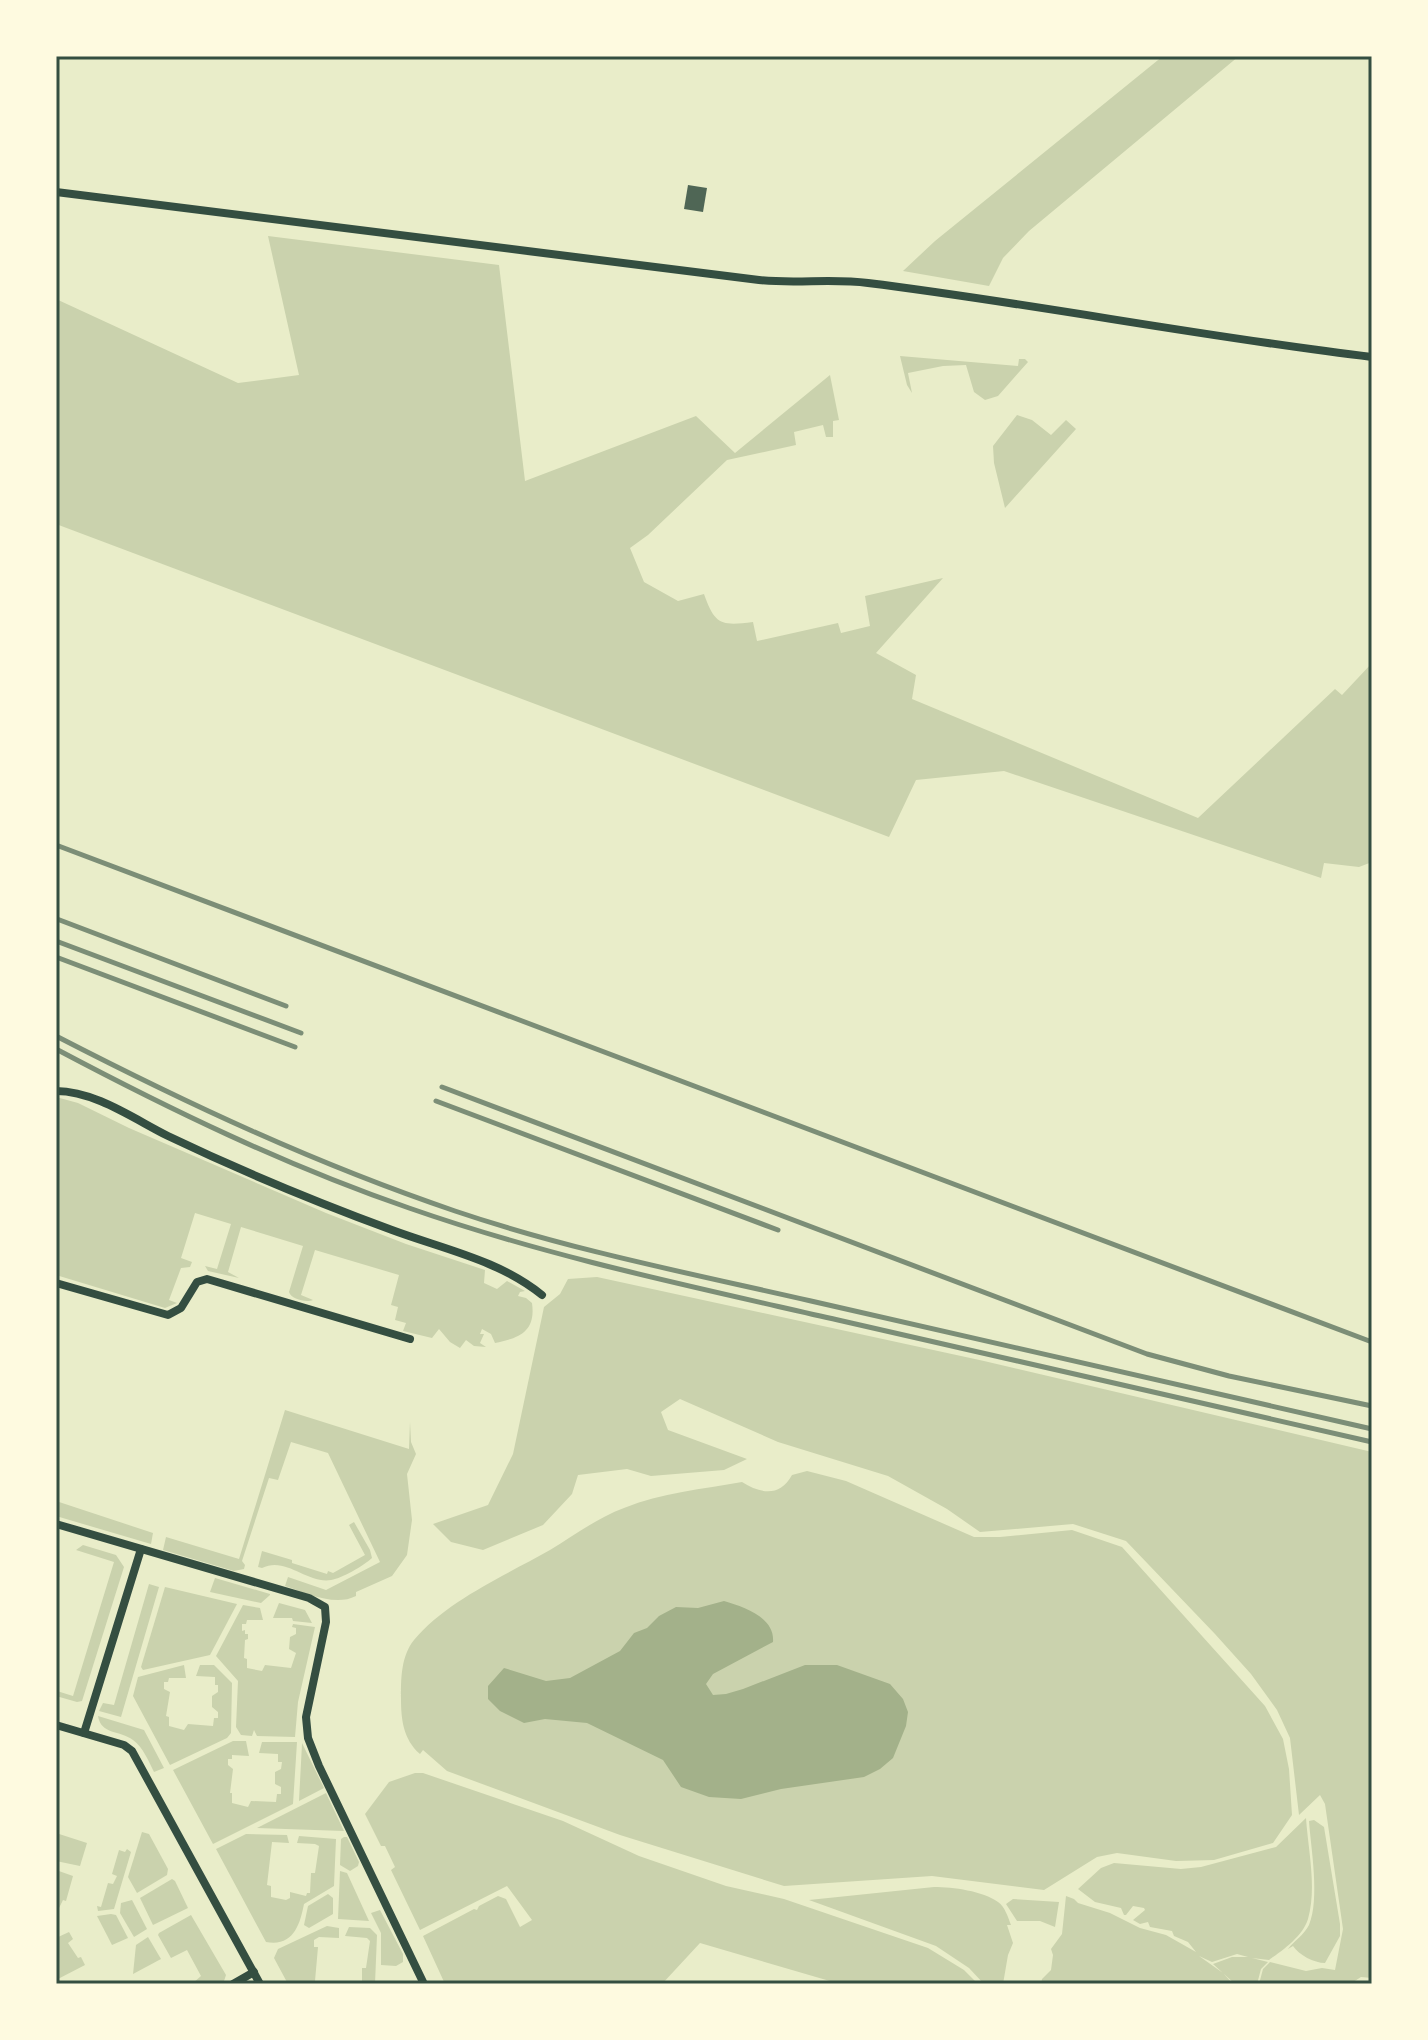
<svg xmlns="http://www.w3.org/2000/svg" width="1428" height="2040" viewBox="0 0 1428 2040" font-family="Mulish,sans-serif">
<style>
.green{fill:#cad2ad}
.water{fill:#a3b18a}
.building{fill:#4f6655}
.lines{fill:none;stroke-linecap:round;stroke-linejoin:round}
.minor{stroke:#344e41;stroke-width:8}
.rail{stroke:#7c8e77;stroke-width:5}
.neatline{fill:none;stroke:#344e41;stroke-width:3}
</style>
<rect width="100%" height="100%" fill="#e9edc9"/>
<!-- green -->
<g class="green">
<path d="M1163,56H1239L1029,231L1003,258L989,286L903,271L935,241Z"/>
<path d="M268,236L499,265L525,481L696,416L735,453L830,375L839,420L833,421V437H826L823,425L794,432L796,445L727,460L648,535L630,548L644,582L678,601L704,594C715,625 721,626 753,622L757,641L838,623L841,633L870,626L865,596L943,578L876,653L916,675L912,699L1198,818L1335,689L1342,695L1372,663V862L1359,867L1324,863L1321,878L1004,771L916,780L889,837L56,524V299L238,383L299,375Z"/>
<path d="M900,356L1018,366L1019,359H1025L1028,362L998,396L985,400L974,392L966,365L943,366L908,373L912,393L907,385Z"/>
<path d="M1017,415L1032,420L1051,435L1066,420L1076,429L1005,508L994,463L993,446Z"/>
<path d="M56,1097L78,1103L129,1128L326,1213L406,1244L485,1270L484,1283L497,1289L507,1281L525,1291L520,1292L518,1296L526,1298L532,1303C536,1332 519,1338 495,1343L491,1334L482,1329L480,1334H484L480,1343L486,1347L474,1346L466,1340L460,1348L450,1342L439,1329L432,1338L403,1331L406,1323L395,1320L398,1307L391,1305L399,1275L315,1250L301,1295L313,1300C306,1303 291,1299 289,1292L303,1246L241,1227L228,1272L239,1278L208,1271L205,1266L217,1269L231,1224L195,1213L181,1258L192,1262L190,1267L181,1268L169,1300L177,1303L165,1308L56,1275Z"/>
<path d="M597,1277L984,1361L1372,1452V1978L1361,1977L1350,1984H1259L1263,1969L1270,1962L1306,1971L1322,1968L1335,1970L1343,1929L1325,1804L1320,1795L1299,1815L1290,1738L1277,1710L1251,1674L1215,1634L1126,1541L1073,1524L980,1532L947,1509L888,1476L778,1442L680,1399L661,1412L668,1430L747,1459L724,1470L651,1476L627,1469L578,1475L572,1494L543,1525L483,1550L451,1542L433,1524L488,1505L513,1454L544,1307L560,1294L568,1279Z"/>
<path d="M285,1410L409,1449L410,1422L411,1442L416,1454L407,1474L412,1520L407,1555L392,1576L356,1592V1596C335,1607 306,1593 285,1586L288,1577L326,1590L380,1562L328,1453L291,1442L278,1480L269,1478L242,1561L245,1565L244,1569L234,1571L163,1550L166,1537L239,1559Z"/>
<path d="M807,1471L846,1481L974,1537H1000L1072,1530L1122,1547L1265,1706L1283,1739L1289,1769L1292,1815L1273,1843L1214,1860L1176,1861L1117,1853L1097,1857L1044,1890L932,1876L784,1886L620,1835L447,1771L423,1750L420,1754C403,1739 401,1719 401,1698C401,1679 401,1656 414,1640C446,1601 506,1575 550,1550C575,1535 597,1518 624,1508C661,1493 703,1489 742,1482C761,1494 780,1497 792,1475Z"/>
<path d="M56,1501L153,1533L151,1544L56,1516Z"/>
<path d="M354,1522L370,1550L372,1558C363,1566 343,1578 331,1580C307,1584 286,1556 262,1568L258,1567L262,1551L292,1560V1563L327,1574L328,1571L333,1573L365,1555L349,1525Z"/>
<path d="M83,1545L116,1555L124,1567L82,1701L77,1702L56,1696V1688L57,1691L73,1696L114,1562L76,1550Z"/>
<path d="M215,1578L270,1594V1595L261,1603L210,1592Z"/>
<path d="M149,1584L159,1587L121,1717L99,1711L103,1703L114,1705Z"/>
<path d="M165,1587L237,1604L210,1655L143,1670L141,1667Z"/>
<path d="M279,1603L305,1610L312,1623L293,1621L292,1618H273Z"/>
<path d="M243,1605L260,1608L263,1620H247L246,1624H242V1631L245,1630V1634H248V1639L245,1640L244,1658L247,1659V1668L262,1671L265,1665L291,1668L296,1653L289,1649L290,1637L296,1634V1628L292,1627L293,1624L315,1627L298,1702L295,1737L257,1736L254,1730L252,1736L241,1735L236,1727L238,1681L216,1656Z"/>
<path d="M184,1665L186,1678H169L168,1682H164V1689L170,1692L166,1716L169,1717V1726L184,1730L188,1724L213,1726L214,1718H218V1712L212,1707V1696L218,1692V1685H215V1677L196,1676L200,1665H214L232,1683L231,1733L227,1738L170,1765L133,1696L138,1677Z"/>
<path d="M98,1716L144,1730L164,1768L154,1772C149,1762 143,1747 133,1740C120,1730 101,1735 98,1716Z"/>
<path d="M233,1741H246L249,1756L232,1755V1759H228V1765L233,1769L230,1793H232V1803L248,1807L251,1801L276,1802L277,1794H281V1787L275,1784V1772L281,1769L282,1762H278V1754L259,1753L262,1742H297L293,1804L213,1844L173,1770Z"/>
<path d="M302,1743L324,1788L299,1801L302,1744Z"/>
<path d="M415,1773H423L563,1821L639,1856L726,1886L784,1899L928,1948L964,1970L978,1984H840L700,1943L662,1984H445L423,1936L474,1909L477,1910L479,1906L498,1896L506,1899L520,1927L532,1920L507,1886L420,1930L391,1870L395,1867L385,1846H381L365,1814L389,1782Z"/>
<path d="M326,1793L344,1831L257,1828Z"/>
<path d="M1306,1818C1308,1849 1317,1888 1308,1919C1303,1936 1283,1950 1269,1960L1252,1958L1268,1962L1261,1969L1257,1984H1235L1213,1964L1232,1957H1248L1237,1954L1212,1962L1199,1956L1223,1973L1233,1984H1041L1042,1979L1051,1970L1053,1955L1051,1949L1062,1934L1066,1896L1074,1899L1078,1903L1110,1913L1140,1928L1166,1935L1196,1952L1188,1942L1174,1936L1172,1931L1150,1927L1148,1922L1140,1924L1133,1920L1145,1910L1144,1908L1133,1906L1126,1915H1124L1121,1908L1095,1902L1078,1889L1101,1868L1114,1863L1181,1869L1201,1867L1276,1847Z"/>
<path d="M1314,1820L1324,1827L1340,1924V1936L1325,1963C1314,1963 1299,1955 1293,1946L1288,1949C1294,1941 1304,1935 1309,1925C1320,1899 1311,1849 1309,1821Z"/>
<path d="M142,1832L149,1834L168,1869L167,1875L137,1893L128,1877Z"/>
<path d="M56,1833L87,1843L80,1866L56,1861Z"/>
<path d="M246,1834L287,1835L289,1843L272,1842L267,1885L271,1886V1897L286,1900L290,1898V1892L306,1896L307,1893H310L311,1873H315L319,1846L315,1844L297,1843L299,1836L336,1839L334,1886L304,1904C300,1925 293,1947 266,1942L216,1849Z"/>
<path d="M344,1837H347L359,1862L358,1866L350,1871L340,1865L341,1839Z"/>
<path d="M127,1849L131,1852L114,1909L98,1911L97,1906L101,1907L108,1883L113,1884L117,1876L112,1874L119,1850L125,1852Z"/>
<path d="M56,1870L73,1876L66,1901L63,1900L56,1914Z"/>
<path d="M340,1871L347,1873L369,1921L338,1919Z"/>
<path d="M172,1879L175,1881L188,1908L153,1925L140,1898Z"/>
<path d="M934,1887C953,1887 983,1891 998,1902C1005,1907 1008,1917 1011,1925H1007L1013,1943L1008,1955L1003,1984H984L969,1968L936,1946L809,1900Z"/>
<path d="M328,1894L333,1898V1914L309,1928L304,1925L308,1906Z"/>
<path d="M1013,1899L1059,1902L1055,1927L1040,1921H1017L1006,1904Z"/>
<path d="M132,1900L147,1929L134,1937L120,1913L121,1903Z"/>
<path d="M380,1910L403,1954V1962L396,1966L381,1965V1933L371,1913Z"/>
<path d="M111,1914L116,1915L128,1938L112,1945L97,1916Z"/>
<path d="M191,1915L226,1975L223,1984H192L201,1976L187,1950L171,1958L158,1935L159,1933Z"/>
<path d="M327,1926L339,1928V1938L319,1937L314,1940V1947H318L315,1981L320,1984H288L274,1958L278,1949Z"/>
<path d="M349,1927L370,1928L377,1935L375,1984H362V1968H366L370,1941L367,1938L345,1936Z"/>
<path d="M69,1932L73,1939L68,1943L78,1958L81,1957L85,1965L56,1980V1938Z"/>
<path d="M148,1937L161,1959L133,1974L136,1945Z"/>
</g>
<!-- water -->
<path class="water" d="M724,1601C744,1607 775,1617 773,1642L713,1674L706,1684L713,1695L726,1694L743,1689L805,1665H837L890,1684L903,1699L908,1712L906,1726L893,1758L880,1769L864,1777L781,1789L741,1799L709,1797L681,1787L663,1760L587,1723L545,1719L524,1723L500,1711L488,1699V1686L504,1668L546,1681L570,1678L620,1651L634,1633L647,1628L659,1616L676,1607L698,1608Z"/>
<!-- building -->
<path class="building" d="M688,185L707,188L703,212L684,209Z"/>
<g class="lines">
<!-- minor -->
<g class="minor">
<path d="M56,192L759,280C796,284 832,278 868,283C1037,304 1203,337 1372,357"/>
<path d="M56,1091C95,1091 134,1119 168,1136C241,1171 316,1202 392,1230C443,1249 499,1260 542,1295"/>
<path d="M56,1283L168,1315L181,1308L197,1282L207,1279L410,1339"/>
<path d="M56,1524L309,1598L325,1607L326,1622L306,1717L308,1738L319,1766L424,1984"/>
<path d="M56,1725L124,1745L132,1751L260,1984"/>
<path d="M84,1733L141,1549"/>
<path d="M233,1984L254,1972"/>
</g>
<!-- rail -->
<g class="rail">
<path d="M56,845L1372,1342"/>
<path d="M57,919L286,1006"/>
<path d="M56,941L301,1033"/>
<path d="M56,957L295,1047"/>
<path d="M56,1036C186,1103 316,1164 455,1211C570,1250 693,1274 811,1301C998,1343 1185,1386 1372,1429"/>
<path d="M56,1049C171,1110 287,1166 409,1208C549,1257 694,1287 838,1320C1016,1360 1194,1401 1372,1442"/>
<path d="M442,1087L1147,1354L1229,1376L1372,1406"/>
<path d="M436,1101L778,1230"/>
</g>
</g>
<!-- border -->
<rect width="1428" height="2040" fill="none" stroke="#fefae0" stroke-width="116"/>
<rect x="58" y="58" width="1312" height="1924" class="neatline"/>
</svg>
